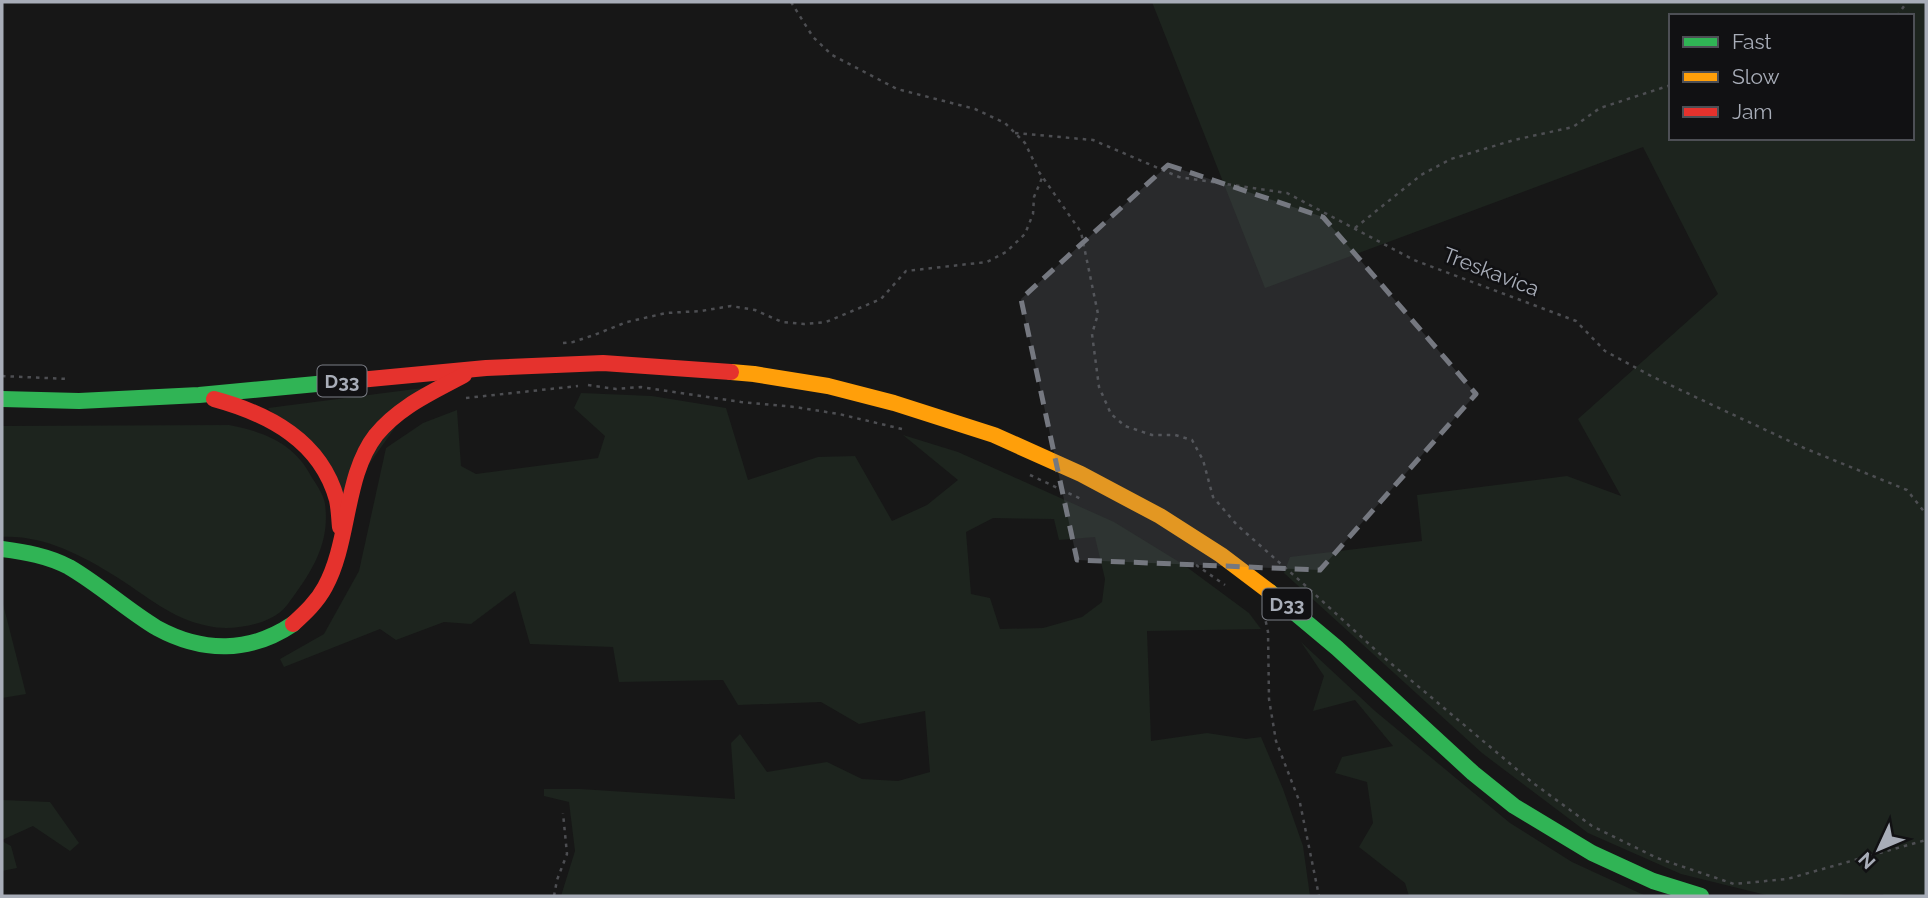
<svg xmlns="http://www.w3.org/2000/svg" width="1928" height="898" viewBox="0 0 1928 898" font-family="Raleway,sans-serif">
<style>
.green{fill:#1d241e;fill-rule:evenodd}
.lines{fill:none;stroke-linecap:round;stroke-linejoin:round}
.path{stroke:#4d4e52;stroke-width:2.5;stroke-dasharray:3.5 5;stroke-linecap:butt}
.fast{stroke:#30b455;stroke-width:16}
.slow{stroke:#ff9f0a;stroke-width:16}
.jam{stroke:#e5322d;stroke-width:16}
.marked{fill:#757880;fill-opacity:0.2;stroke:#757880;stroke-width:5;stroke-dasharray:14 9;stroke-linejoin:round}
.labels{text-anchor:middle;stroke-width:5;stroke-linejoin:round;paint-order:stroke}
.shield{fill:#111113;stroke:#7b7e86;stroke-width:2}
.shield-label{font-size:19px;font-weight:bold;fill:#a8adb8}
.street-label{font-size:21px;fill:#a8adb8;stroke:#111113}
</style>
<rect width="100%" height="100%" fill="#171717"/>
<!-- green -->
<g class="green">
<path d="M1152,2H1926V896H1884L1883,894H1844L1835,896L1766,895L1681,874L1588,833L1482,753L1284,573L1290,557L1422,541L1417,495L1567,476L1621,496L1578,419L1718,294L1643,147L1265,288ZM1671,16H1912V138H1671Z"/>
<path d="M423,388L345,498L268,408Z"/>
<path d="M581,393L652,396L726,408L748,480L818,457L855,456L892,521L927,505L958,480L903,435L958,452L1114,522L1184,565L1249,613L1261,629L1147,631L1151,741L1207,733L1246,739L1261,737L1283,789L1303,846L1310,896H561L575,851L569,802L544,796V789H580L735,799L731,743L740,734L767,772L827,762L862,779L898,781L930,772L925,711L859,724L821,702L738,705L723,680L619,682L613,647L530,644L515,591L471,624L444,622L396,640L380,629L284,667L280,659L324,634L359,571L386,448L423,423L457,410L461,466L476,474L598,458L605,436L574,408ZM993,518L1054,519L1059,540L1095,537L1105,579L1102,602L1082,617L1043,628L1000,629L990,598L971,594L966,532Z"/>
<path d="M229,425C264,432 294,443 311,476C316,484 324,495 325,504C330,541 314,568 293,597C289,602 285,609 279,613C262,626 229,631 208,626C170,618 147,596 115,576C81,555 43,535 2,537V426Z"/>
<path d="M2,600L26,694L2,698Z"/>
<path d="M1301,642L1375,711L1510,823L1572,862L1646,896H1409L1405,883L1359,847L1373,823L1367,782L1335,773L1342,757L1393,746L1355,700L1313,711L1324,676Z"/>
<path d="M2,800L50,802L79,843L70,851L33,826L2,840Z"/>
<path d="M2,841L11,846L17,868L2,871Z"/>
</g>
<g class="lines">
<!-- path -->
<g class="path">
<path d="M791,2L813,37L832,55L897,89L975,109L1005,123L1025,143L1039,172L1081,232L1098,314L1092,334L1099,387L1111,414L1125,426L1152,435H1175L1192,440L1203,460L1213,497L1237,525L1307,587L1381,655L1533,783L1592,826L1657,858L1734,884L1787,879L1926,840"/>
<path d="M1897,16L1907,2"/>
<path d="M1015,133L1093,140L1179,177L1287,193L1414,260L1576,321L1605,351L1653,377L1804,448L1907,490L1926,514"/>
<path d="M1355,228L1421,175L1451,159L1514,140L1573,127L1600,108L1671,85"/>
<path d="M563,343L573,342L594,335L627,322L666,313L701,311L731,306L755,310L782,322L804,324L826,322L881,299L906,271L987,262L1006,252L1025,234L1033,214L1034,197L1042,178"/>
<path d="M2,376L68,379"/>
<path d="M588,385L616,389L641,387L741,402L795,407L839,414L906,430"/>
<path d="M466,398L578,386"/>
<path d="M1030,475L1081,499"/>
<path d="M1196,565L1225,585"/>
<path d="M1264,613L1268,632L1269,699L1276,741L1300,803L1319,896"/>
<path d="M554,896L557,880L567,854L563,813"/>
</g>
<!-- fast -->
<g class="fast">
<path d="M2,399L79,401L199,395L359,380"/>
<path d="M2,549C25,552 48,556 69,567C100,585 127,610 157,628C203,653 250,653 293,624"/>
<path d="M1270,592L1337,648L1473,773L1514,806L1592,853L1653,881L1701,896"/>
</g>
<!-- slow -->
<path class="slow" d="M731,372L754,374L828,386L894,403L994,435L1081,474L1160,516L1221,555L1270,592"/>
<!-- jam -->
<g class="jam">
<path d="M359,380L486,368L603,363L731,372"/>
<path d="M214,399C269,414 321,441 337,500C339,509 339,518 340,527"/>
<path d="M293,624C305,613 317,602 325,587C350,542 344,476 376,435C400,406 431,393 464,375"/>
</g>
</g>
<!-- marked area -->
<path class="marked" d="M1168,165L1323,217L1476,394L1320,570L1077,560L1021,299Z"/>
<g class="labels">
<!-- shield labels -->
<g class="shield">
<rect x="317.5" y="365.5" width="49" height="31" rx="5"/>
<rect x="1262.5" y="588.5" width="49" height="31" rx="5"/>
</g>
<g class="shield-label">
<text x="342" y="388">D33</text>
<text x="1287" y="611">D33</text>
</g>
<!-- street labels -->
<g class="street-label">
<text transform="translate(1491 272) rotate(21)" y="7">Treskavica</text>
</g>
</g>
<!-- border -->
<rect width="1928" height="898" fill="none" stroke="#a8adb8" stroke-width="7"/>
<!-- legend -->
<rect x="1669" y="14" width="245" height="126" fill="#111113" stroke="#4d4f55" stroke-width="2"/>
<rect x="1683" y="37" width="35" height="10" fill="#30b455" stroke="#4d4f55" stroke-width="2"/>
<text x="1732" y="49" font-size="21" fill="#a8adb8">Fast</text>
<rect x="1683" y="72" width="35" height="10" fill="#ff9f0a" stroke="#4d4f55" stroke-width="2"/>
<text x="1732" y="84" font-size="21" fill="#a8adb8">Slow</text>
<rect x="1683" y="107" width="35" height="10" fill="#e5322d" stroke="#4d4f55" stroke-width="2"/>
<text x="1732" y="119" font-size="21" fill="#a8adb8">Jam</text>
<!-- north arrow -->
<g transform="translate(1879 849) rotate(226)" stroke="#111113" stroke-width="5" paint-order="stroke">
<path d="M0-5L12 26L0 18L-12 26Z" fill="#a8adb8"/>
<text y="-10" font-size="19" font-weight="bold" text-anchor="middle" fill="#a8adb8">N</text>
</g>
</svg>
